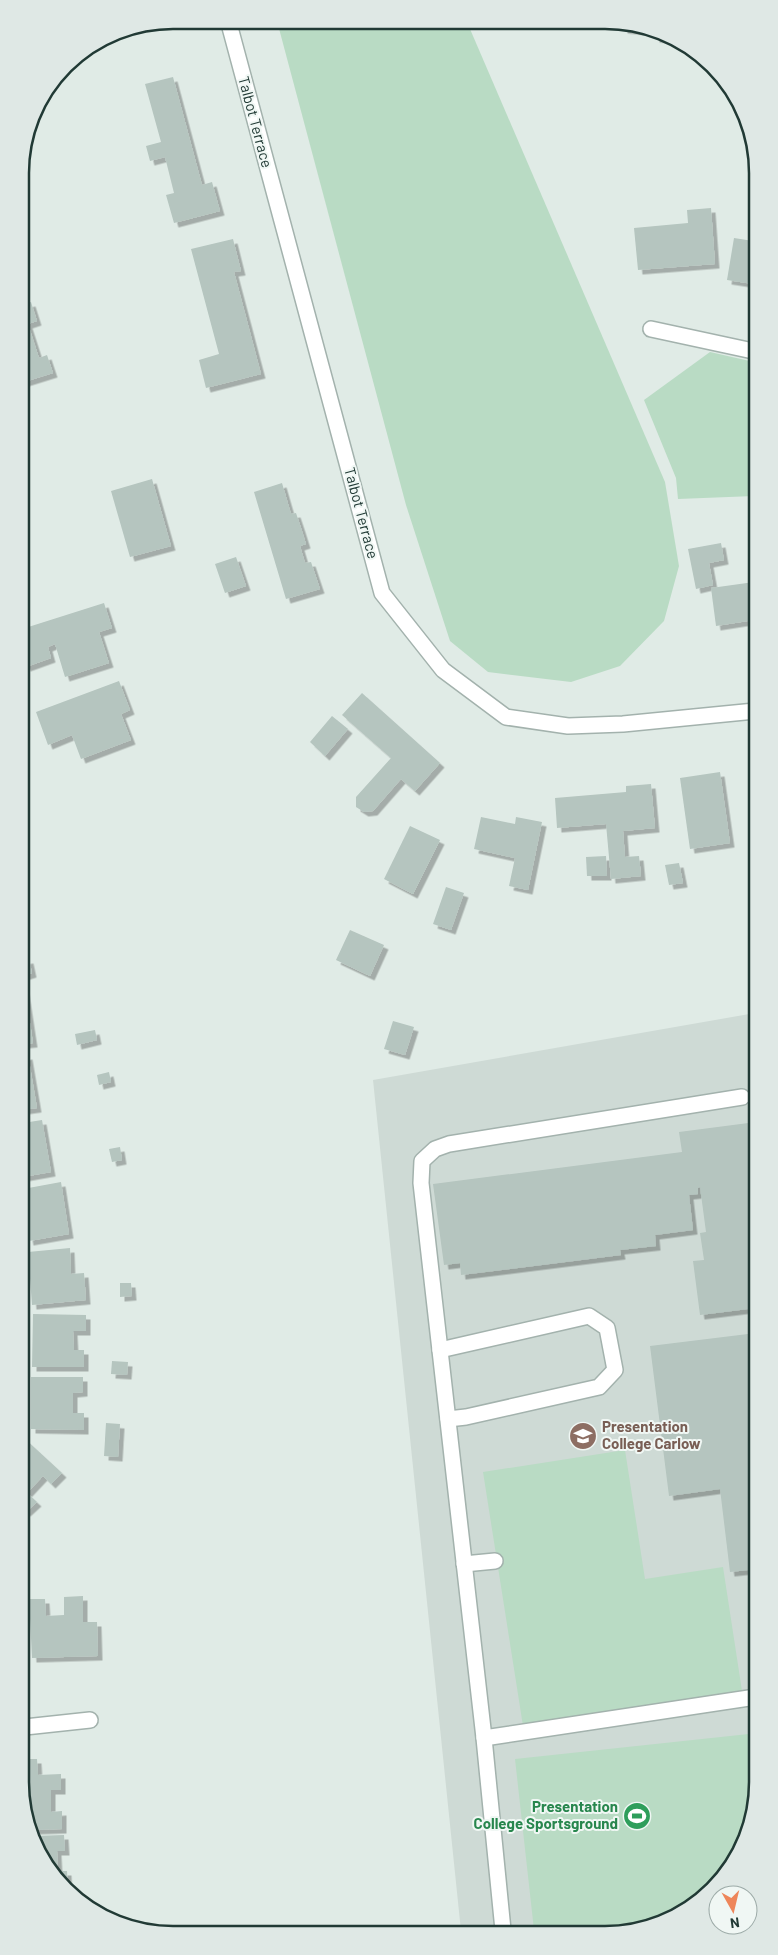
<svg xmlns="http://www.w3.org/2000/svg" width="778" height="1955" viewBox="0 0 778 1955" font-family="Barlow,sans-serif">
<style>
.built{fill:#cedad5}
.green{fill:#b9dbc4}
.building{fill:#b5c5bf;filter:url(#shadow)}
.lines{fill:none;stroke-linecap:round;stroke-linejoin:round}
.minor-casing{stroke:#a3b2ad;stroke-width:18}
.minor{stroke:#fff;stroke-width:15}
.labels{text-anchor:middle;stroke-width:4;stroke-linejoin:round;paint-order:stroke}
.street-label{font-size:15px;fill:#213a35;stroke:#f0f7f4}
.education-label{font-size:15px;font-weight:bold;fill:#785e54;stroke:#f0f7f4;text-anchor:start}
.leisure-label{font-size:15px;font-weight:bold;fill:#27864d;stroke:#f0f7f4;text-anchor:end}
.rim{fill:none;stroke:#213a35;stroke-width:2.5}
</style>
<defs>
<filter id="shadow"><feDropShadow dx="4.5" dy="4.5" stdDeviation="0" flood-color="#0004"/></filter>
</defs>
<rect width="100%" height="100%" fill="#e0ebe6"/>
<!-- built -->
<path class="built" d="M755,1013L758,1792L746,1840L720,1883L682,1914L644,1930L461,1931L373,1080Z"/>
<!-- green -->
<g class="green">
<path d="M277,21L467,22L665,482L679,566L664,621L620,666L571,682L488,672L450,641L406,505Z"/>
<path d="M710,352L754,362V496L678,499L676,478L644,400Z"/>
<path d="M625,1450L645,1579L723,1567L742,1691L523,1726L483,1472Z"/>
<path d="M758,1733V1792L746,1840L720,1883L682,1914L644,1930H534L515,1759Z"/>
</g>
<!-- building -->
<g class="building">
<path d="M624,23H635L653,32L623,29Z"/>
<path d="M655,33L667,39L655,38Z"/>
<path d="M173,77L202,185L212,182L220,211L174,223L166,195L174,193L165,157L150,161L146,146L161,142L145,84Z"/>
<path d="M711,208L715,264L638,270L634,228L688,223L687,210Z"/>
<path d="M734,238L753,241V284L727,280Z"/>
<path d="M233,239L241,271L234,272L261,374L206,388L199,360L219,354L191,249Z"/>
<path d="M31,302L37,321L28,324L39,358L47,355L53,373L21,383V305Z"/>
<path d="M152,479L171,546L130,557L111,491Z"/>
<path d="M282,483L291,514L296,513L301,528L306,544L300,546L305,563L311,562L320,589L286,599L254,492Z"/>
<path d="M721,543L724,560L709,563L713,585L696,589L688,549Z"/>
<path d="M236,557L246,586L225,593L215,564Z"/>
<path d="M754,582V620L716,626L711,588Z"/>
<path d="M104,603L112,628L99,632L109,663L65,677L55,644L48,647L51,658L26,667L22,654V629Z"/>
<path d="M119,681L130,710L121,714L131,740L81,759L72,735L48,745L36,712Z"/>
<path d="M362,693L440,763L415,791L401,779L373,811L364,812L356,807V797L391,758L342,715Z"/>
<path d="M332,716L348,729L325,756L310,742Z"/>
<path d="M755,765V789H754L749,767Z"/>
<path d="M720,772L730,843L690,849L680,778Z"/>
<path d="M651,784L655,828L623,831L625,857L639,856L641,876L611,879L606,824L557,828L555,798L626,792V786Z"/>
<path d="M481,817L515,824L516,817L542,822L528,890L509,886L515,858L474,849Z"/>
<path d="M410,826L440,840L413,894L384,879Z"/>
<path d="M606,856L607,876H587L586,857Z"/>
<path d="M679,863L683,883L669,885L665,865Z"/>
<path d="M446,887L464,893L451,930L433,924Z"/>
<path d="M350,930L384,945L370,976L336,960Z"/>
<path d="M29,959L32,973L23,976V960Z"/>
<path d="M23,990H25L33,1043L23,1044Z"/>
<path d="M393,1021L414,1027L405,1055L384,1049Z"/>
<path d="M95,1030L97,1040L77,1045L75,1034Z"/>
<path d="M28,1055L37,1108L23,1110V1056Z"/>
<path d="M109,1072L111,1082L99,1085L97,1075Z"/>
<path d="M42,1120L51,1172L23,1177V1123Z"/>
<path d="M756,1122V1308L700,1315L693,1261L704,1260L700,1233L706,1232L700,1187L698,1188V1194L689,1195L693,1230L655,1235L656,1246L620,1250L621,1255L461,1275L460,1263L444,1265L433,1184L682,1152L679,1132Z"/>
<path d="M120,1147L122,1160L112,1162L109,1149Z"/>
<path d="M61,1182L69,1234L29,1241L23,1207V1189Z"/>
<path d="M70,1248L71,1274L84,1273L86,1300L32,1305L28,1252Z"/>
<path d="M120,1283H131L132,1296L120,1297Z"/>
<path d="M33,1314L86,1315V1331H73L74,1350H84V1367H32Z"/>
<path d="M756,1333L757,1569L730,1572L720,1489L669,1496L650,1346Z"/>
<path d="M112,1361L128,1362L127,1375L111,1374Z"/>
<path d="M31,1377H83V1392L73,1393V1413H84V1430L31,1429Z"/>
<path d="M106,1423L120,1424L118,1457L104,1456Z"/>
<path d="M24,1438L62,1473L51,1484L43,1476L27,1493L37,1502L26,1512L24,1510Z"/>
<path d="M83,1596V1622H97L98,1656L32,1658L29,1599H45L46,1616L64,1615V1597Z"/>
<path d="M25,1759H37L38,1775L61,1774V1790H51V1812L62,1811V1829L30,1830L25,1821Z"/>
<path d="M64,1835L65,1851H57L58,1871H67L68,1889H64L34,1836Z"/>
</g>
<g class="lines">
<!-- minor casing -->
<g class="minor-casing">
<g id="minor">
<path d="M228,20L382,593L443,670L506,717L568,726L623,724L755,711"/>
<path d="M651,329L753,351"/>
<path d="M440,1350L589,1316L607,1328L615,1370L599,1387L466,1417L448,1419"/>
<path d="M464,1564L495,1561"/>
<path d="M25,1727L90,1720"/>
<path d="M484,1738L749,1698"/>
<path d="M503,1930L484,1738L421,1183L422,1161L435,1149L449,1144L742,1097"/>
</g>
</g>
<!-- minor -->
<use href="#minor" class="minor"/>
</g>
<!-- icons -->
<defs>
<g id="school-disc" transform="scale(1.4375)"><circle r="9.5" fill="#8d6e63" stroke="#f0f7f4"/><path d="M0-5L7-2L0 1L-7-2ZM-4 1L0 2.5L4 1V4Q0 6-4 4Z" fill="#fff"/></g>
<g id="stadium-disc" transform="scale(1.4375)"><circle r="9.5" fill="#2e9e5b" stroke="#f0f7f4"/><path d="M0-5a6.5 5 0 1 0 0 10a6.5 5 0 1 0 0-10ZM-3.5-1.8h7v3.6h-7Z" fill="#fff"/></g>
</defs>
<g fill-rule="evenodd">
<use href="#school-disc" x="583" y="1436"/>
<use href="#stadium-disc" x="637" y="1816"/>
</g>
<g class="labels">
<!-- street labels -->
<g class="street-label">
<text transform="translate(255 122) rotate(75)" y="5">Talbot Terrace</text>
<text transform="translate(361 513) rotate(75)" y="5">Talbot Terrace</text>
</g>
<!-- education labels -->
<g class="education-label">
<text x="602" y="1432">Presentation<tspan x="602" dy="17">College Carlow</tspan></text>
</g>
<!-- leisure labels -->
<g class="leisure-label">
<text x="618" y="1812">Presentation<tspan x="618" dy="17">College Sportsground</tspan></text>
</g>
</g>
<!-- crop -->
<path d="M0 0H778V1955H0ZM173 29H605A144 144 0 0 1 749 173V1782A144 144 0 0 1 605 1926H173A144 144 0 0 1 29 1782V173A144 144 0 0 1 173 29Z" fill="#dfe8e5" fill-rule="evenodd"/>
<path class="rim" d="M173 29H605A144 144 0 0 1 749 173V1782A144 144 0 0 1 605 1926H173A144 144 0 0 1 29 1782V173A144 144 0 0 1 173 29Z"/>
<!-- north arrow -->
<g transform="translate(733 1910) rotate(172)"><circle r="24" fill="#f0f7f4" stroke="#9daba8"/>
<path d="M0-4L9 19L0 12L-9 19Z" fill="#ee865a"/>
<text y="-8" font-size="14" font-weight="bold" text-anchor="middle" fill="#213a35">N</text>
</g>
</svg>
